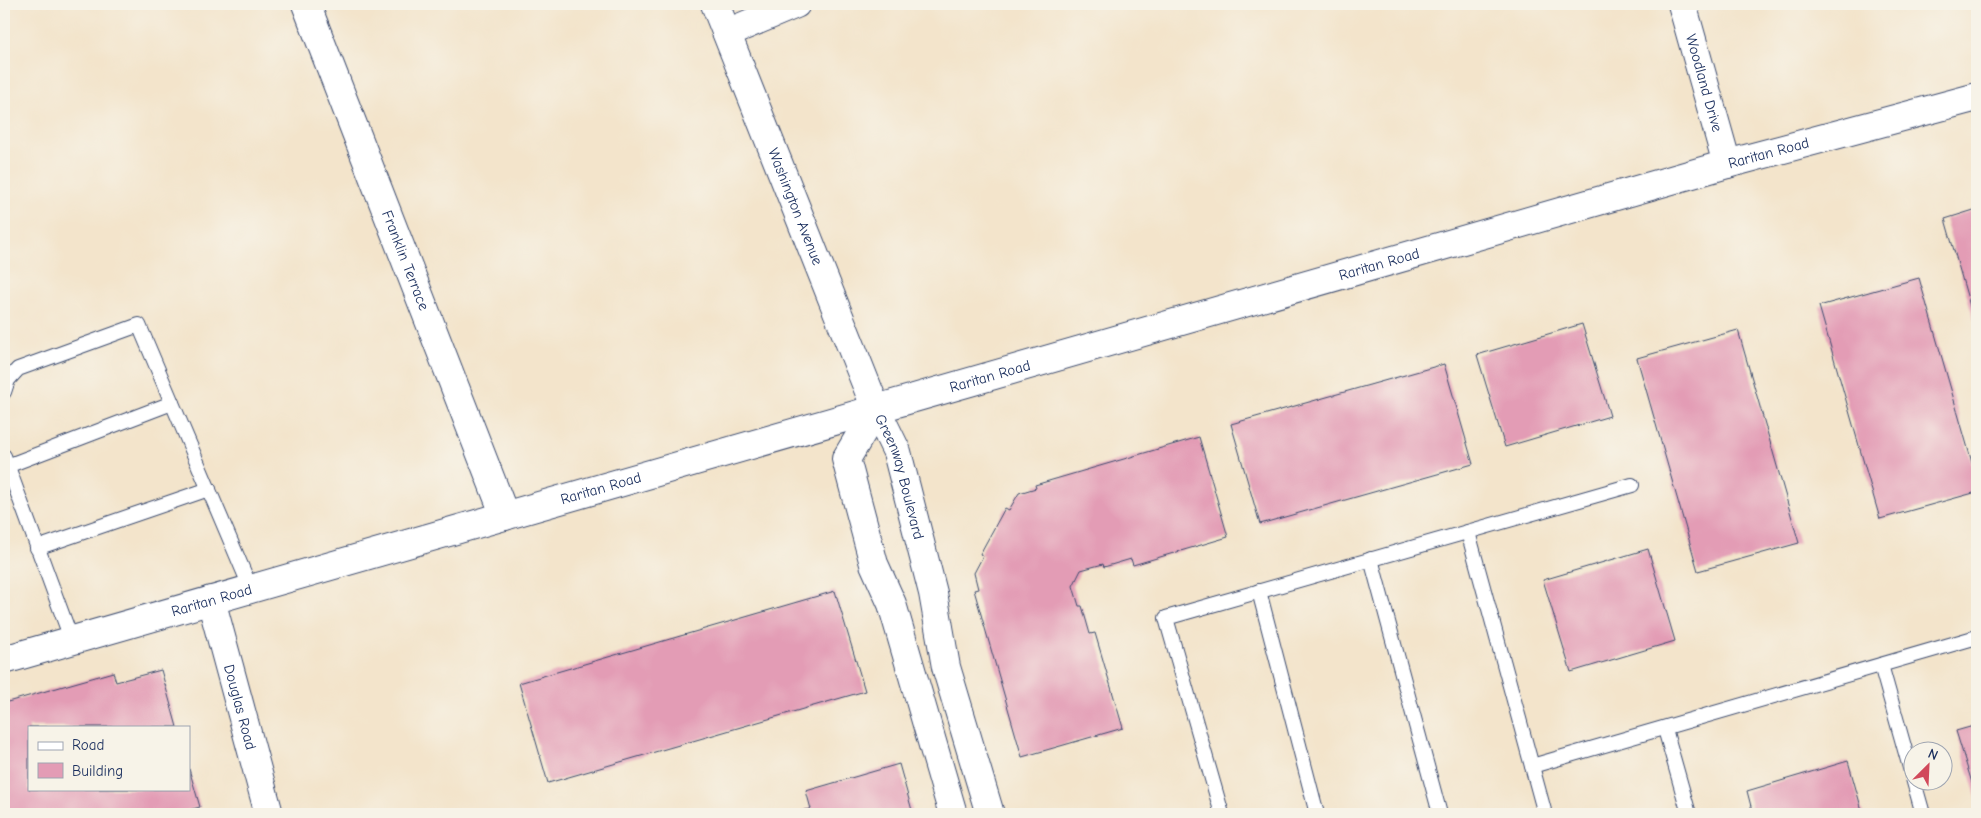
<svg xmlns="http://www.w3.org/2000/svg" width="1981" height="818" viewBox="0 0 1981 818" font-family="'Comic Neue',sans-serif">
<style>
.building{fill:#e39cb5}
.lines{fill:none;stroke-linecap:round;stroke-linejoin:round}
.lane-casing{stroke:#3b4a6e;stroke-width:16}
.street-casing{stroke:#3b4a6e;stroke-width:30}
.lane{stroke:#fff;stroke-width:14}
.street{stroke:#fff;stroke-width:28}
.labels{text-anchor:middle;stroke-width:5;stroke-linejoin:round;paint-order:stroke}
.street-label{font-size:15px;fill:#1b2f5e;stroke:#f7f3e8}
</style>
<rect width="100%" height="100%" fill="#f7f3e8"/>
<filter id="ink" filterUnits="userSpaceOnUse"><feTurbulence type="fractalNoise" baseFrequency=".02" numOctaves="2"/><feDisplacementMap in="SourceGraphic" scale="10" xChannelSelector="R" yChannelSelector="G"/><feConvolveMatrix kernelMatrix="1 2 1 2 8 2 1 2 1" color-interpolation-filters="sRGB"/></filter>
<filter id="wash" filterUnits="userSpaceOnUse"><feTurbulence type="fractalNoise" baseFrequency=".0096" numOctaves="4" result="noise"/><feDisplacementMap in="SourceGraphic" scale="20" xChannelSelector="R" yChannelSelector="G"/><feGaussianBlur stdDeviation="1.12" result="paint"/><feColorMatrix in="noise" values="0 0 0 0 0 0 0 0 0 0 0 0 0 0 0 0 0 1.4 0 .05"/><feComposite in="paint" operator="in"/></filter>
<g filter="url(#wash)">
<rect width="100%" height="100%" fill="#f3e4cb"/>
<g id="blocks">
<!-- building -->
<g class="building">
<path d="M1977,209V319L1974,320L1945,219Z"/>
<path d="M1919,278L1977,480V492L1880,519L1819,306Z"/>
<path d="M1582,324L1610,416L1505,447L1477,355Z"/>
<path d="M1738,330L1799,543L1698,571L1637,358Z"/>
<path d="M1444,364L1473,464L1260,524L1231,424Z"/>
<path d="M1199,437L1228,537L1133,565L1131,559L1104,567L1103,564L1081,570L1073,586L1079,606H1082L1090,634L1095,633L1123,728L1022,757L974,590L978,589L974,573L983,556L980,554L1005,508L1009,510L1019,493L1036,488L1035,485Z"/>
<path d="M1648,549L1675,641L1571,672L1543,580Z"/>
<path d="M835,591L865,691L548,783L519,683Z"/>
<path d="M161,670L177,727H29V789H189V769L200,807L174,814H4V703L113,672L116,682Z"/>
<path d="M1977,725V799L1956,731Z"/>
<path d="M1848,761L1863,814H1753L1747,791Z"/>
<path d="M899,764L913,814H806L804,810L811,809L806,791Z"/>
</g>
</g>
</g>
<g filter="url(#ink)">
<use href="#blocks" fill-opacity="0" stroke="#3b4a6e" stroke-width="1"/>
<g class="lines">
<!-- lane casing -->
<g class="lane-casing">
<g id="lane">
<path d="M4,392L8,380L18,369L139,325L251,589"/>
<path d="M4,456L72,641"/>
<path d="M7,466L172,403"/>
<path d="M1468,532L1545,814"/>
<path d="M37,548L209,489"/>
<path d="M1371,559L1440,814"/>
<path d="M1259,591L1317,814"/>
<path d="M1881,665L1923,814"/>
<path d="M1665,729L1689,814"/>
<path d="M1532,766L1977,637"/>
<path d="M1222,814L1166,618L1632,485"/>
</g>
</g>
<!-- street casing -->
<g class="street-casing">
<g id="street">
<path id="s1" d="M306,4L505,516"/>
<path id="s2" d="M715,4L876,409L897,452L933,593L946,667L990,814"/>
<path id="s3" d="M1682,4L1727,164"/>
<path d="M727,33L796,4"/>
<path d="M876,409L846,459L874,564L892,604L953,814"/>
<path id="s4" d="M211,600L269,814"/>
<path id="s5" d="M4,660L1727,164L1977,97"/>
</g>
</g>
<!-- lane -->
<use href="#lane" class="lane"/>
<!-- street -->
<use href="#street" class="street"/>
</g>
</g>
<g class="labels">
<!-- street labels -->
<g class="street-label">
<text dy="5" stroke="none"><textPath href="#s3" startOffset="82">Woodland Drive</textPath></text>
<text dy="5" stroke="none"><textPath href="#s5" startOffset="1836">Raritan Road</textPath></text>
<text dy="5" stroke="none"><textPath href="#s2" startOffset="218">Washington Avenue</textPath></text>
<text dy="5" stroke="none"><textPath href="#s1" startOffset="275">Franklin Terrace</textPath></text>
<text dy="5" stroke="none"><textPath href="#s5" startOffset="1431">Raritan Road</textPath></text>
<text dy="5" stroke="none"><textPath href="#s5" startOffset="1026">Raritan Road</textPath></text>
<text dy="5" stroke="none"><textPath href="#s2" startOffset="508">Greenway Boulevard</textPath></text>
<text dy="5" stroke="none"><textPath href="#s5" startOffset="621">Raritan Road</textPath></text>
<text dy="5" stroke="none"><textPath href="#s5" startOffset="216">Raritan Road</textPath></text>
<text dy="5" stroke="none"><textPath href="#s4" startOffset="111">Douglas Road</textPath></text>
</g>
</g>
<!-- margin -->
<rect width="1981" height="818" fill="none" stroke="#f7f3e8" stroke-width="20"/>
<!-- legend -->
<rect x="28" y="726" width="162" height="65" fill="#f7f3e8" stroke="#9fa5b1"/>
<rect x="38" y="742" width="25" height="8" fill="#ffffff" stroke="#9fa5b1"/>
<text x="72" y="750" font-size="15" fill="#1b2f5e">Road</text>
<rect x="38" y="763" width="25" height="15" fill="#e39cb5" stroke="#9fa5b1"/>
<text x="72" y="776" font-size="15" fill="#1b2f5e">Building</text>
<!-- north arrow -->
<g transform="translate(1928 766) rotate(24)"><circle r="24" fill="#f7f3e8" stroke="#9fa5b1"/>
<path d="M0-4L9 19L0 12L-9 19Z" fill="#d1495b"/>
<text y="-8" font-size="14" font-weight="bold" text-anchor="middle" fill="#1b2f5e">N</text>
</g>
</svg>
